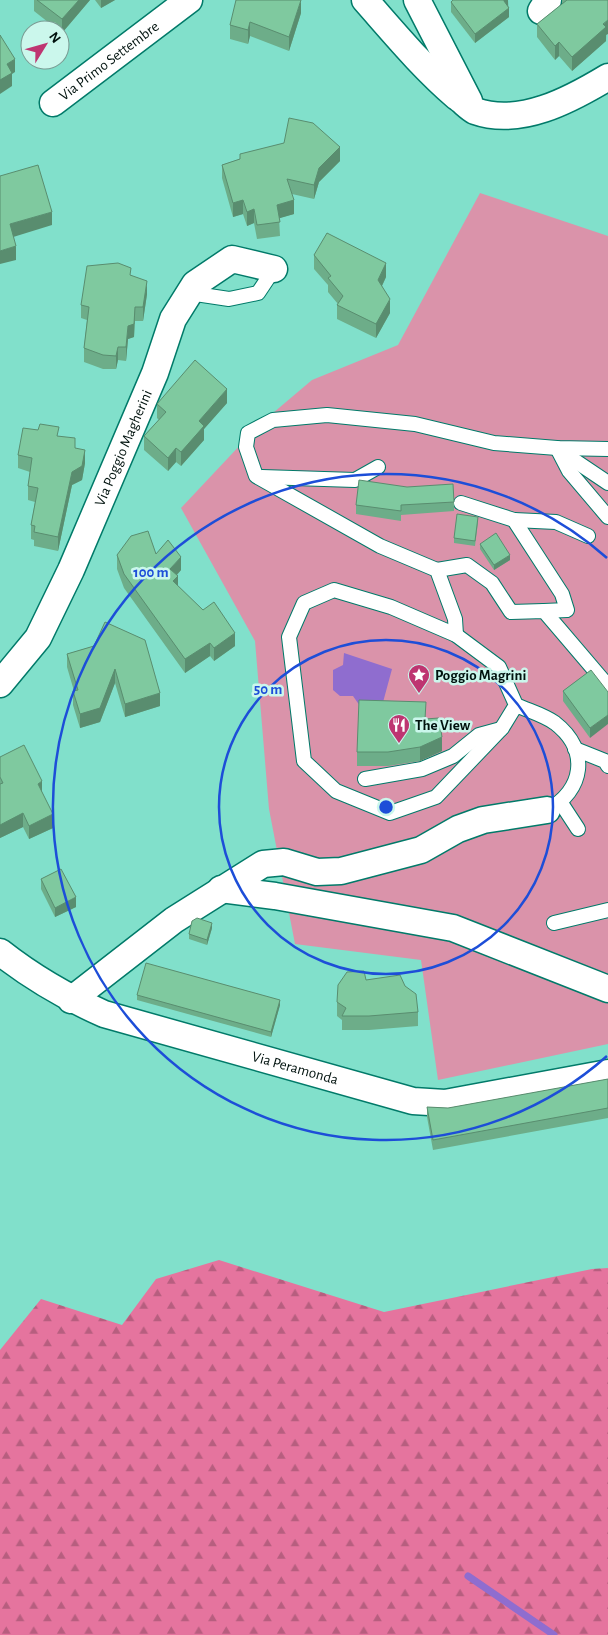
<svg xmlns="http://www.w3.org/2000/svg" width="608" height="1635" viewBox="0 0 608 1635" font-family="'Alegreya Sans',sans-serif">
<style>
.green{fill:#da93aa}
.forest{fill:url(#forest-firs)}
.water{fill:#8f6dcf}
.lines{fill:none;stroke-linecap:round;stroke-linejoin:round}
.stream{stroke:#8f6dcf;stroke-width:7}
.service-casing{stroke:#017a69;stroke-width:16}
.minor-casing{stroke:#017a69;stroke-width:29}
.service{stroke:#fff;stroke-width:14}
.minor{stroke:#fff;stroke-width:26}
.wall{fill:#6dad89}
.shaded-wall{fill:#598d6f}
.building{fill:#7fc99f;stroke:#598d6f}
.ring{fill:none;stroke:#1d4ed8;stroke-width:2.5}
.labels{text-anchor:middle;stroke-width:5;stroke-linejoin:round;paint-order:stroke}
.street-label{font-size:15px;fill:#01120e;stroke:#cbf7ec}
.poi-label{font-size:15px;font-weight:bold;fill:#01120e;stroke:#cbf7ec;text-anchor:start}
.centre{fill:#1d4ed8;stroke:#cbf7ec;stroke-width:2.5}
.ring-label{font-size:15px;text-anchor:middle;font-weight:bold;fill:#1d4ed8;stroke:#cbf7ec;stroke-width:5;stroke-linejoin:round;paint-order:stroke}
</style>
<defs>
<pattern id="forest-firs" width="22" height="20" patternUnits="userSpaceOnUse" patternTransform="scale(1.25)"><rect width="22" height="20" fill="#e5749e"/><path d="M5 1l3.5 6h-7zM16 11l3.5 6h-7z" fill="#b75e7f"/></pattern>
</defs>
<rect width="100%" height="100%" fill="#81e0cb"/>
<!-- green -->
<path class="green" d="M480,193L608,236V1044L438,1080L421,960L295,944L269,809L255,641L181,508L260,424L312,380L398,345Z"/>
<!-- forest -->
<path class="forest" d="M219,1260L384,1312L592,1269L608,1268V1635H0V1350L41,1299L122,1325L156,1279Z"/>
<!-- water -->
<path class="water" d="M344,653L392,669L382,706H360L353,696H340L333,690V670L343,665Z"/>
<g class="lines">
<!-- stream -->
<path class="stream" d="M468,1576L554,1635"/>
<!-- service casing -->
<g class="service-casing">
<g id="service">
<path d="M189,293L229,299L258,293L274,269"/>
<path d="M557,448L569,471L608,517"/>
<path d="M559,450L608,483"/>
<path d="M262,477L355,480L378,467"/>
<path d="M461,503L514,520L562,594L567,610L544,611"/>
<path d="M514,520L556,522L588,536"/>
<path d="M437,570L467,565L492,583L511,612L544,611L608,686"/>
<path d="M456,635L455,619L437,570L380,546L256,476L246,447L248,433L273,420L327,415L415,424L494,443L557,448L608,449"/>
<path d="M516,705L502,728L436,797L390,813L336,791L304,761L289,637L304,603L334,590L391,607L456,635L499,667L516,705C529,711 544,715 555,723C590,750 584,791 547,810"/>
<path d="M575,749L605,761L608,766"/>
<path d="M365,779L422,769L453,756L479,735L501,729"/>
<path d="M561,803L578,829"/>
<path d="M554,923L608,910"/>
</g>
</g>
<!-- minor casing -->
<g class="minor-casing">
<g id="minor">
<path d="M365,0C395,34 423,68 457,97C463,101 469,108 475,111C520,127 570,100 608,77"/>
<path d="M417,0L469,101"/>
<path d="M541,11L548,0"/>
<path id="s1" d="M53,103L189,0"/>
<path id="s2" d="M0,684L38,638L71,570L155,373L173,319L195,284L232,259L274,269"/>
<path d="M221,889L275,896L453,928L608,989"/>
<path id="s3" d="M0,952C33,978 66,997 104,1014L413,1101L445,1103L608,1073"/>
<path d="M71,1000L174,920L263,864L284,862L317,872L341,871L421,850L458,829L483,820L547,810"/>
</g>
</g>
<!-- service -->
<use href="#service" class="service"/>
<!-- minor -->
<use href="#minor" class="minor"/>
</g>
<!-- wall -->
<g class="wall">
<path d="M34,0H90L62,33L60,31V30H58L34,11Z"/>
<path d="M95,0H115L101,8Z"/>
<path d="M508,0L509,17L475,43L451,12V2Z"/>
<path d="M562,0H608L606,41L572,71L559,56L555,60L537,37V24L562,4Z"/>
<path d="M301,13L289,51L250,36L248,44L230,39V25Z"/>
<path d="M240,154L340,161L319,182L314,199L292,194L294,214L279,218L280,236L257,239L254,223L247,226L243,214L233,217L222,178V165L240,159Z"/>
<path d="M314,255L386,277L382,286L390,313L376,338L337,319V305L338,304L328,292V285L314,269Z"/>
<path d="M131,275L147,294L143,321H135L134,337L128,339L126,361L118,360L116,369H103L84,362V348L87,320L81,318V305Z"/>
<path d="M227,403L204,429V440L181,466L176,462L168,471L144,450V436L159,420L157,418V404Z"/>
<path d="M59,436L75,448L85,463L82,480L72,485L58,551L34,546V540L31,539V525L35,502L28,500V486L30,472L18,468V455Z"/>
<path d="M454,502V511L401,515V521L356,514V505Z"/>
<path d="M478,522L475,546L454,543V538Z"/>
<path d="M480,544L510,560L494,570L480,549Z"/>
<path d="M156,554L181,570L177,575L178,586L235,646L214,661L210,656L185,673L124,588L117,569V555Z"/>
<path d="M94,646L160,706L125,717L115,683L100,722L80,728L73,705V691H74L67,667V654Z"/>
<path d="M591,670L590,738L563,701V691Z"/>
<path d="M426,719L442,751L420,761L388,766H357V752Z"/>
<path d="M0,757L42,793L53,828L29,839L23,827L0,838Z"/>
<path d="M41,879L76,907L55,917L41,889Z"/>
<path d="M212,928L207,945L189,939V934Z"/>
<path d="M366,980L405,986L418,1012V1026L369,1030H342V1020L337,1016V1002Z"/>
<path d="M137,995L280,1005L271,1037L137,1000Z"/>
<path d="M608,1079V1118L433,1150L427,1117V1107L448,1108Z"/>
</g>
<!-- shaded-wall -->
<g class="shaded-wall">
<path d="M79,0H90L62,33V19Z"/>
<path d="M101,0H115L101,8Z"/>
<path d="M301,0V13L289,51V37Z"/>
<path d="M504,0H508V7L504,1Z"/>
<path d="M509,8V17L475,43V34Z"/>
<path d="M608,20V34L606,35V41L572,71V57Z"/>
<path d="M250,22V36L248,44V30Z"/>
<path d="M559,42V56L555,60V46Z"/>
<path d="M15,59V72L12,74V86L0,94V80L7,64Z"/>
<path d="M340,147V161L319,182L314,199V185L319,168Z"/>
<path d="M243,200V214L233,217V203Z"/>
<path d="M294,200V214L277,219V205Z"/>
<path d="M254,209V223L247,226V212Z"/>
<path d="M52,212V225L10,238V224Z"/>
<path d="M16,246V260L0,264V251Z"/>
<path d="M386,263V277L378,294V280Z"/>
<path d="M147,281V294L143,321V307Z"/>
<path d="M390,299V313L376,338V324Z"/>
<path d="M135,307L134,337L128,339L126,361V347L128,326Z"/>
<path d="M118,347V360L116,369V356Z"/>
<path d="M227,389V403L204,429V440L181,466V452L199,421Z"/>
<path d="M176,448V462L168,471V458Z"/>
<path d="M85,450V463L82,480L72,485L58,551V537L72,472Z"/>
<path d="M510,555V560L494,570V565Z"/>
<path d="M181,557V570L170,582V569Z"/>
<path d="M178,576V590L173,581Z"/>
<path d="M235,633V646L214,661V648Z"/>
<path d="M210,643V656L185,673V659Z"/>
<path d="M115,669V683L100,722L80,728V714Z"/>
<path d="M160,693V706L125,717V704Z"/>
<path d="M608,715V724L590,738V728Z"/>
<path d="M442,737V751L420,761V747Z"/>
<path d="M42,781V795L38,784Z"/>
<path d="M23,813V827L0,838V825Z"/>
<path d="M53,814V828L29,839V826Z"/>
<path d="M76,897V907L55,917V908Z"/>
<path d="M212,923V928L207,945V940Z"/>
<path d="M280,1000V1005L271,1037V1032Z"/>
</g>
<!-- building -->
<g class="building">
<path d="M37,0H79L62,19Z"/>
<path d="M236,0H301L289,37L250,22L248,30L230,25Z"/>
<path d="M453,0H504V1L509,8L475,34L451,2Z"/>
<path d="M567,0H608V20L603,24L606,27L572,57L559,42L555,46L537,24Z"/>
<path d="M0,35L15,59L7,64L12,73L0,80Z"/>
<path d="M289,118L313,123L340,147L319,168L314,185L287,179L294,200L277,205L280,222L257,225L254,209L247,212L243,200L233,203L222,165L240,159V154L284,143Z"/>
<path d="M38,165L52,212L10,224L16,246L0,251V176Z"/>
<path d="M327,233L386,263L378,280L390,299L376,324L337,305L343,296L328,278L331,276L314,255Z"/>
<path d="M118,263L131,268L130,275L147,281L143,307H135L134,324L128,326L126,347H118L116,356L103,355L84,348L89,307L81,305L87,266Z"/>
<path d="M195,360L227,389L199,421L204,426L181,452L176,448L168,458L144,436L166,412L157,404Z"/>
<path d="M40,424L59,427L57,436L75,438V448L85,450L82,466L72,472L58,537L34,532L35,526L31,525L38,488L28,486L32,458L18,455L23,428L38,430Z"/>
<path d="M359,480L407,487L453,484L454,502L401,505V511L356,505Z"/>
<path d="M457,514L478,517L475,541L454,538Z"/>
<path d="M148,531L156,554L168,540L181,557L170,569L178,576L173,581L203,610L214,602L235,633L214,648L210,643L185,659L124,574L117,555L131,536Z"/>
<path d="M496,533L510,555L494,565L480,544Z"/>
<path d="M105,622L145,640L160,693L125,704L115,669L100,708L80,714L73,691L78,690L67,654L94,646Z"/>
<path d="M591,670L608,692V715L590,728L563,691Z"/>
<path d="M359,700L426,702L425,719L439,718L442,737L420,747L388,752H357Z"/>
<path d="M24,745L42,781L38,784L53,814L29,826L23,813L0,825V784L3,783L0,777V757Z"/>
<path d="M61,869L76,897L55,908L41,879Z"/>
<path d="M197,918L212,923L207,940L189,934L192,921Z"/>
<path d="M146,963L280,1000L271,1032L137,995Z"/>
<path d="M364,971L366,980L400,975L405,986L416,994L418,1012L369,1016H342L346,1008L337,1002L338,985L347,972Z"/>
<path d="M608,1079V1108L433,1140L427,1107L448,1108Z"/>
</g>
<!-- distance rings -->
<g class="ring">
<circle cx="386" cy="807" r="167"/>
<path d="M607 1056A333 333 0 1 1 607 558"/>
</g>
<!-- icons -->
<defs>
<g id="sight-pin" transform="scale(1.125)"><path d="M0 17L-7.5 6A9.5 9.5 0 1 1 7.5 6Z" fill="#be3571" stroke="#cbf7ec"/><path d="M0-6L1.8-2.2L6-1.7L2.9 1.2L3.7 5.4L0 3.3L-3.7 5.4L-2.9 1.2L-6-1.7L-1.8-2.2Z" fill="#fff"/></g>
<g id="restaurant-pin" transform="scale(1.125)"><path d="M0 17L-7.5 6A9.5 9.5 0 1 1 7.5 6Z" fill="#be3571" stroke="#cbf7ec"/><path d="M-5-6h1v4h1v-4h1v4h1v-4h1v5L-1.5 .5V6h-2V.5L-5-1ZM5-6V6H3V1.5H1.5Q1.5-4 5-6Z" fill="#fff"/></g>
</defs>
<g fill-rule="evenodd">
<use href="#sight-pin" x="419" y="675"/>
<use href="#restaurant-pin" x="399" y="725"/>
</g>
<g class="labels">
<!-- street labels -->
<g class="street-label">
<text dy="5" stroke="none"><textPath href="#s1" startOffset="70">Via Primo Settembre</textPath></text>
<text dy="5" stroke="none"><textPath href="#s2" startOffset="268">Via Poggio Magherini</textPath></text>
<text dy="5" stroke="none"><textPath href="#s3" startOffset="320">Via Peramonda</textPath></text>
</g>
<!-- poi labels -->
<g class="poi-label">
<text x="435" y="680">Poggio Magrini</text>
<text x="415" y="730">The View</text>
</g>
</g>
<circle cx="386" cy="807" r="8" class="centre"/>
<g class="ring-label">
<text x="151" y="577">100 m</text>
<text x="268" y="694">50 m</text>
</g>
<!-- north arrow -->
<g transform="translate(45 45) rotate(53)"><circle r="24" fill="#cbf7ec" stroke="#7a9b93"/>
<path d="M0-4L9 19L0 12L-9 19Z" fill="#be3571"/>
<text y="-8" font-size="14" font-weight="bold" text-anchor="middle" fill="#01120e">N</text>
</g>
</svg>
